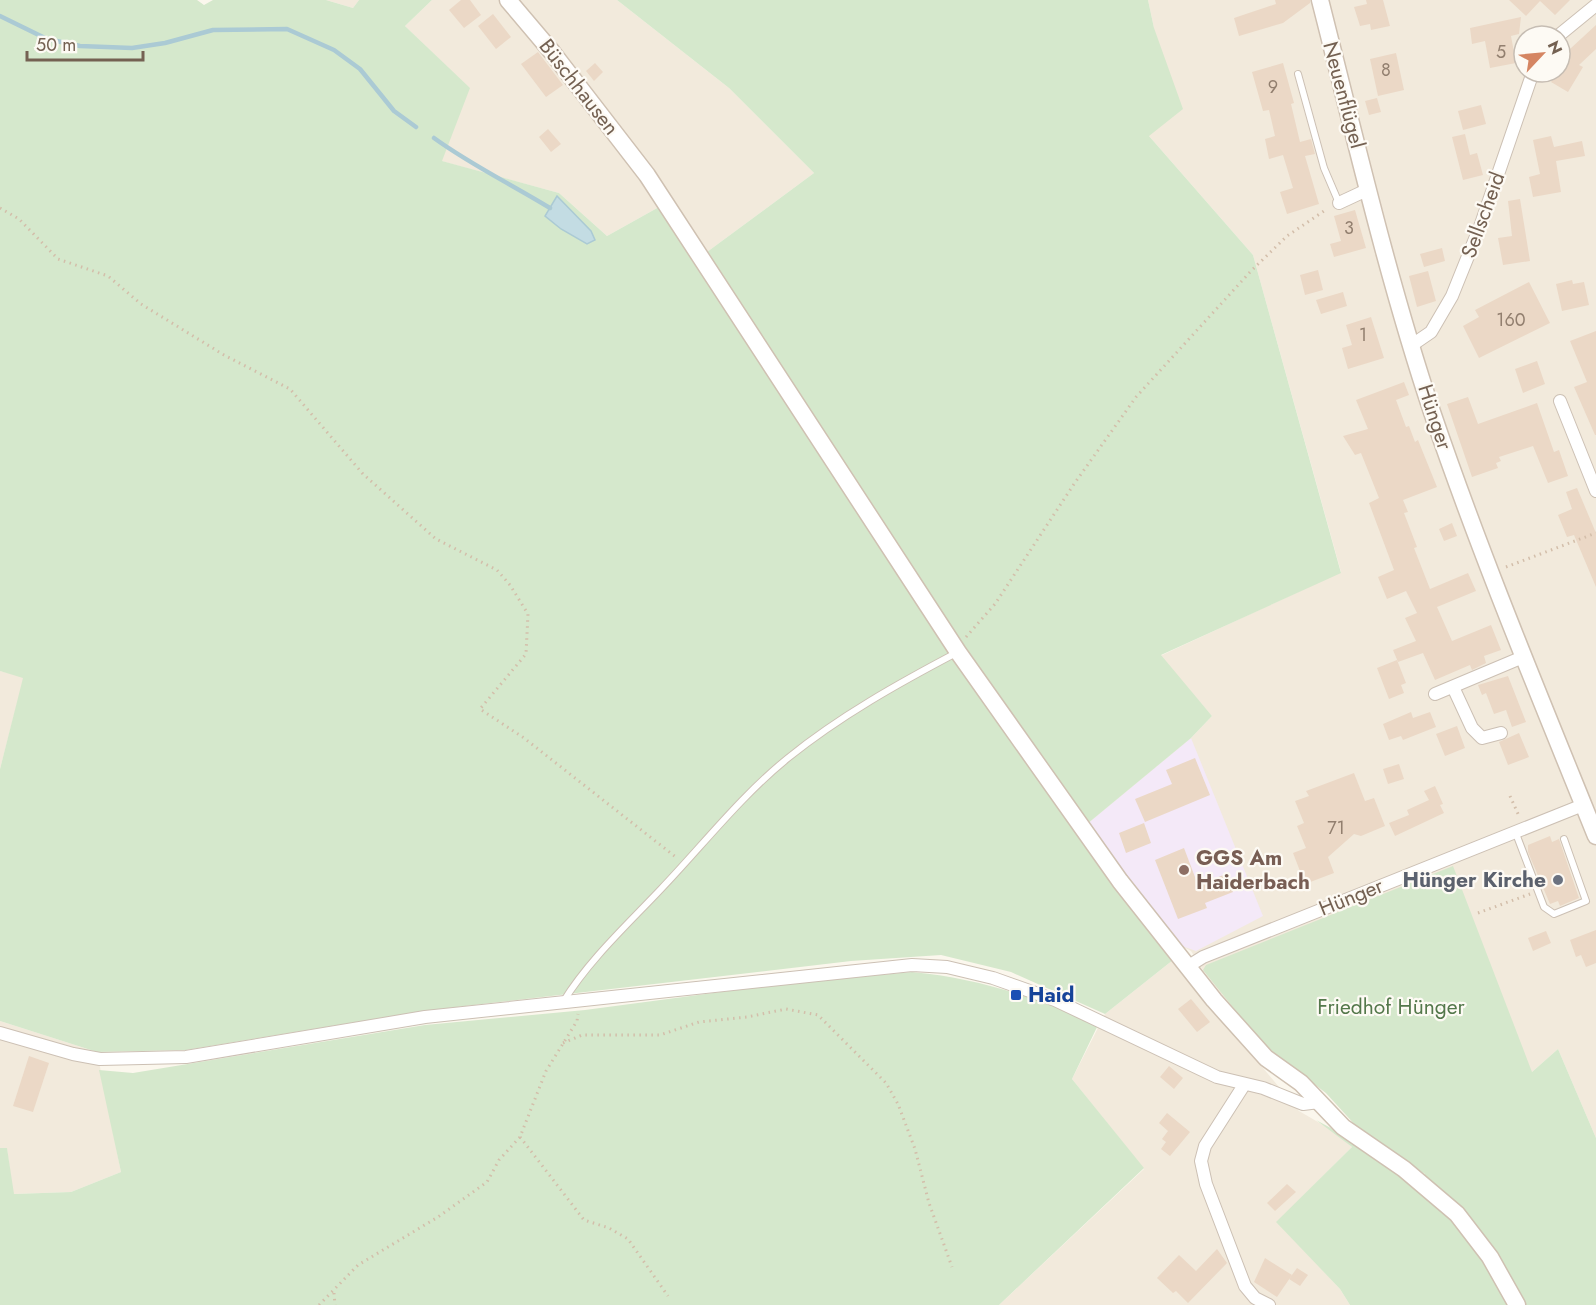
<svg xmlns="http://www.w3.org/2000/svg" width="1596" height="1305" viewBox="0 0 1596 1305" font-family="Jost,sans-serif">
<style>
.residential{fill:#f2eadc;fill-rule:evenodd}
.education{fill:#f4e9f8}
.green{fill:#d5e8cc}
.water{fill:#c3dce3;stroke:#abcad4;stroke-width:1.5}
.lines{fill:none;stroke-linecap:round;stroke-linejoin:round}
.stream{stroke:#abcad4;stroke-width:4.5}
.building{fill:#ebd8c6}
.lane-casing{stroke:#ccc0b4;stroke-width:8}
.street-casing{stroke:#ccc0b4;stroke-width:14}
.secondary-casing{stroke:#cfc1b2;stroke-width:19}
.path{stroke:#d3beaa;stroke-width:3;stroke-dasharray:1.5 4.5;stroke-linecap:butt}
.lane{stroke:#fff;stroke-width:6}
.street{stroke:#fff;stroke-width:12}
.secondary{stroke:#fff;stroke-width:16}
.education-dot{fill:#8d6e63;stroke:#fdfaf4;stroke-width:2}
.worship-dot{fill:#6b7280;stroke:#fdfaf4;stroke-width:2}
.transit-dot{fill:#1a4fb4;stroke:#fdfaf4;stroke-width:2}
.labels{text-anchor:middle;stroke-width:4.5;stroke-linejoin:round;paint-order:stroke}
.number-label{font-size:18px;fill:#927f6f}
.street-label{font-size:21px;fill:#746152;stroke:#fdfaf4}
.education-label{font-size:21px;font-weight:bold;fill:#785e54;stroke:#fdfaf4;text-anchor:start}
.worship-label{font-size:21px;font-weight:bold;fill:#5b616d;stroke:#fdfaf4;text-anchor:end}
.transit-label{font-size:21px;font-weight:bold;fill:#164399;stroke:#fdfaf4;text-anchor:start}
.park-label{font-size:21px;fill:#54784b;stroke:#fdfaf4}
</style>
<rect width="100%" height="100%" fill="#fbf7ed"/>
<!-- residential -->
<g class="residential">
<path d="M326,0H359L353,8Z"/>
<path d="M432,0H617L729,88L814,173L707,252L659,207L607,236L559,193L441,161L469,88L405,26Z"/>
<path d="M1148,0H1596V1138L1558,1049L1532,1072L1358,1128L1326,1093L1274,1053L1230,1005L1203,970L1191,951L1182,946L1087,824L1191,738L1212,716L1160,656L1341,572L1253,255L1149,136L1154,28ZM1524,36H1560V72H1524Z"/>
<path d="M0,671L24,677L0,769Z"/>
<path d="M1173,960L1299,1111L1330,1129L1352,1147L1277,1222L1340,1289L1350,1305H999L1144,1169L1072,1079L1105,1014Z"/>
<path d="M0,1021L97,1052L121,1172L71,1192L13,1194L7,1149L0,1148Z"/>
</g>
<!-- education -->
<path class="education" d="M1191,738L1263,916L1196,951L1182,946L1087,824Z"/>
<!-- green -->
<g class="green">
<path d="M0,0H197L204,5L213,0H326L353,8L359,0H432L405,26L470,88L442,161L559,193L607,236L659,207L1173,960L1105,1014L1011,972L941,955L851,961L423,1011L186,1050L97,1052L0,1021V769L23,678L0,671Z"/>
<path d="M617,0H1148L1154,28L1183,109L1149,136L1253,255L1341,573L1161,655L1212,716L1191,738L1087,824L956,634L707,252L814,173L729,88Z"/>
<path d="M1453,866L1532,1072L1558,1049L1596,1138V1305H1350L1340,1289L1276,1222L1352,1147L1316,1120L1340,1133L1417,1185L1425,1174L1358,1128L1326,1093L1274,1053L1248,1026L1203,970L1206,965Z"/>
<path d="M912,972C978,978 1038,998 1098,1025L1072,1079L1144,1168L999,1305H0V1148H7L14,1194L71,1192L121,1172L99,1070L133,1073L425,1025L585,1010L781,984Z"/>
</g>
<!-- water -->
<path class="water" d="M557,196L591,231L595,240L587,244L561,229L545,216Z"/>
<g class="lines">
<!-- stream -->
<g class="stream">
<path d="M0,16L47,39L80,46L132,48L165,43L213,30L287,29L334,50L360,69L394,111L416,127"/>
<path d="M434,138C471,165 511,184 550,208"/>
</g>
</g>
<!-- building -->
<g class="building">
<path d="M461,0H470L481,15L464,28L449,10Z"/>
<path d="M1275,0H1310V3L1283,23L1239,36L1234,18L1276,4Z"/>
<path d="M1366,0H1383L1390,26L1371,30L1370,24L1360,26L1354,7L1367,4Z"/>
<path d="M1509,0H1570L1555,15L1540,1L1526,16Z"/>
<path d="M493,14L511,37L496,49L478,26Z"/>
<path d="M1521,17L1519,34L1511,36L1516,63L1490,68L1485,41L1472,44L1470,28Z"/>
<path d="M1596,25V49L1579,65L1583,67L1568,92L1551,82L1556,72H1560V66L1570,49Z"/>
<path d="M538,52L563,85L546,97L521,64Z"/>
<path d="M1396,53L1404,90L1378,96L1370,59Z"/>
<path d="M595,63L603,72L594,81L586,71Z"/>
<path d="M1283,63L1294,103L1291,104L1300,142L1311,139L1315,154L1305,156L1319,204L1287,214L1280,192L1293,188L1283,155L1269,159L1265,139L1275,136L1269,110L1263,111L1252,72Z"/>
<path d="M1377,98L1381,112L1369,115L1365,101Z"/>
<path d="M1481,105L1486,124L1463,130L1458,111Z"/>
<path d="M548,129L561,144L551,152L539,137Z"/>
<path d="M1465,134L1470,155L1477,153L1483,175L1463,180L1452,137Z"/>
<path d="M1551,136L1554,147L1582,141L1585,156L1556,161L1561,192L1533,197L1529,177L1540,174L1533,140Z"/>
<path d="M1520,199L1530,261L1503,265L1498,238L1512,236L1508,201Z"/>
<path d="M1355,210L1366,248L1334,257L1330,244L1341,241L1334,216Z"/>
<path d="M1442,248L1445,261L1424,267L1420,254Z"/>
<path d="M1318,270L1323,290L1305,295L1300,275Z"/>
<path d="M1428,271L1436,301L1417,307L1409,276Z"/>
<path d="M1572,280L1573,284L1584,282L1589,305L1562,311L1556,284Z"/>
<path d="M1529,282L1550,323L1479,358L1463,326L1479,317L1475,310Z"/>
<path d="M1343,292L1347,306L1321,314L1316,300Z"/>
<path d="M1371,317L1384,358L1348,369L1342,348L1352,345L1346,325Z"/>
<path d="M1596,331V435H1595L1574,387L1587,382L1570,341Z"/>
<path d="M1537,361L1545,384L1523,393L1515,369Z"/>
<path d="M1404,382L1409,395L1396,400L1406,427L1409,426L1415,442L1418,440L1437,487L1403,500L1408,512L1404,513L1417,547L1414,548L1430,589L1468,573L1476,591L1437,607L1452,641L1491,625L1501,650L1484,656L1486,663L1472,670L1470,665L1435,680L1423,653L1398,662L1393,650L1416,641L1405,618L1417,613L1406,591L1387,599L1378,577L1394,570L1369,503L1379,498L1361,453L1355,455L1343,436L1368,429L1356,400Z"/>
<path d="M1468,397L1478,424L1537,403L1554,452L1559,450L1568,476L1548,483L1533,446L1499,457L1501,461L1496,463L1498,468L1472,477L1447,404Z"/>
<path d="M1577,488L1596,533V587L1574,535L1567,537L1558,515L1572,509L1566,492Z"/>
<path d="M1452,523L1457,536L1444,541L1439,529Z"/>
<path d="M1397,660L1406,683L1401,685L1404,693L1389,699L1377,668Z"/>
<path d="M1508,676L1526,722L1512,727L1506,710L1494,714L1486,693L1482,695L1478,685Z"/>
<path d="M1411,712L1413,718L1430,712L1436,727L1403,740L1401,736L1389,740L1383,724Z"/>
<path d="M1457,726L1465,748L1445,756L1436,734Z"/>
<path d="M1519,733L1529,757L1508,765L1499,742Z"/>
<path d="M1195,758L1210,795L1145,822L1135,799L1172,784L1166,770Z"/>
<path d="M1399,764L1404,779L1388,784L1383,769Z"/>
<path d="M1354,773L1365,801L1374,798L1385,826L1361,836L1354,834L1328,857L1334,873L1305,884L1293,853L1306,848L1297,826L1304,823L1295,801L1309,796L1306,791Z"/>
<path d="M1435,786L1443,804L1440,805L1444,813L1395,836L1389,823L1409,815L1407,810L1429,800L1424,791Z"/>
<path d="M1144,823L1151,843L1126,853L1119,833Z"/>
<path d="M1550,836L1552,842L1559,839L1579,898L1560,906L1558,901L1550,904L1528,852V845Z"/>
<path d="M1184,848L1198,885L1226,874L1233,892L1205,903L1207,908L1178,919L1155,860Z"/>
<path d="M1596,930V963L1586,967L1581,955L1576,957L1570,940Z"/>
<path d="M1546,931L1551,943L1533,951L1528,938Z"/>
<path d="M1191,999L1210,1022L1197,1032L1178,1009Z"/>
<path d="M29,1056L49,1063L33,1112L13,1106Z"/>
<path d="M1169,1066L1183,1078L1174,1089L1160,1077Z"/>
<path d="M1167,1113L1190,1132L1170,1156L1161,1149L1166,1142L1162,1139L1168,1131L1159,1123Z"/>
<path d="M1287,1184L1296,1192L1275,1211L1267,1203Z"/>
<path d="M1217,1249L1227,1263L1188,1303L1176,1291L1173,1293L1157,1278L1179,1255L1196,1271Z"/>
<path d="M1265,1258L1292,1275L1277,1297L1254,1282Z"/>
<path d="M1297,1268L1308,1275L1300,1286L1289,1279Z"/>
</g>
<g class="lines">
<!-- lane casing -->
<g class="lane-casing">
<g id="lane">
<path d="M1298,74L1324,168L1339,203"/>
<path d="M1515,831L1544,907L1554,914L1586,901L1564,839"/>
<path d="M563,1002C589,960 627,925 661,889C703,845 741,796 788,758C840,716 899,683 958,652"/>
</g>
</g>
<!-- street casing -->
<g class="street-casing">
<g id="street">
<path d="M1558,36L1596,5"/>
<path d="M1339,203L1369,189"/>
<path d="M1412,345L1431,332L1452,296L1481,224L1533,72"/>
<path d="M1560,401L1596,491"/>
<path d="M1453,687L1472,728L1482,738L1501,733"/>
<path d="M1435,694L1523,657"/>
<path d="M1187,967L1203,957L1583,805"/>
<path d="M0,1033L73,1054L100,1059L186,1057L425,1017L912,965L947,967L993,978L1055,1000L1217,1077L1263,1088L1303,1104L1319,1102"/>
<path d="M1244,1085L1205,1146L1201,1161L1206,1184L1245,1286L1255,1298L1269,1305"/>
</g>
</g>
<!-- secondary casing -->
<g class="secondary-casing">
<g id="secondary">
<path d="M508,0L552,52L647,175L958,652L1120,881L1214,1000L1266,1058L1301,1083L1343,1127L1404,1169L1457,1214L1490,1257L1517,1305"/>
<path d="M1320,0C1355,137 1387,277 1432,412C1481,556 1539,695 1596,836"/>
</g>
</g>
<!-- path -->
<g class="path">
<path d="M0,208L19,219L58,259L108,276L141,304L224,355L290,389L363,474L436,539L497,570L510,585L528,614L526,654L480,709L524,738L677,858"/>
<path d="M1506,567L1596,533"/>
<path d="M966,637L995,604L1074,484L1136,397L1251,271L1287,236L1327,209"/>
<path d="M1510,796L1519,816"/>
<path d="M1478,913L1530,894"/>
<path d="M563,1043L582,1035H660L699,1022L747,1017L786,1009L818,1015L886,1083L898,1104L915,1149L929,1203L952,1267"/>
<path d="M520,1137L584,1220L609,1228L628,1239L668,1296"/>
<path d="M334,1293L335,1305"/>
<path d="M319,1305L358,1265L438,1217L487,1182L499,1160L520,1137L546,1071L577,1021L578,1014"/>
</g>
<!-- lane -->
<use href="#lane" class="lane"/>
<!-- street -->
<use href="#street" class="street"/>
<!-- secondary -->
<use href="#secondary" class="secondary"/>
</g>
<!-- markers -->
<circle class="education-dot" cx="1184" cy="870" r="6"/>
<circle class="worship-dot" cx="1558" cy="880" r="6"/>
<rect class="transit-dot" x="1010" y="989" width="12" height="12" rx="3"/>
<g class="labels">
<!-- number labels -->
<g class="number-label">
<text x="1501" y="58">5</text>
<text x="1386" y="76">8</text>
<text x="1273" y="93">9</text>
<text x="1349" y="234">3</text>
<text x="1511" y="326">160</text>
<text x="1363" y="341">1</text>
<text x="1336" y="834">71</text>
</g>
<!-- street labels -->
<g class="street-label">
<text transform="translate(579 87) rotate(52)" y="7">Büschhausen</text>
<text transform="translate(1344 95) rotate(75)" y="7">Neuenflügel</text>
<text transform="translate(1483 215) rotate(-70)" y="7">Sellscheid</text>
<text transform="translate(1435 417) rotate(72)" y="7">Hünger</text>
<text transform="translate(1351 897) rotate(-22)" y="7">Hünger</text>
</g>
<!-- education labels -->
<g class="education-label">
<text x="1196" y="865">GGS Am<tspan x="1196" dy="24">Haiderbach</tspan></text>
</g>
<!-- worship labels -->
<g class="worship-label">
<text x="1546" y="887">Hünger Kirche</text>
</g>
<!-- transit labels -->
<g class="transit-label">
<text x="1028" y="1002">Haid</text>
</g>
<!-- park labels -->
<g class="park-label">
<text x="1391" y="1014">Friedhof Hünger</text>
</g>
</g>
<!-- north arrow -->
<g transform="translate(1542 54) rotate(64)"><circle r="28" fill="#fdfaf4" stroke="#c6bdb3" stroke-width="1.5"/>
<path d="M0-4.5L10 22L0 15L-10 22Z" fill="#d58562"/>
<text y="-9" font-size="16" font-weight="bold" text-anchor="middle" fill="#746152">N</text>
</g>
<!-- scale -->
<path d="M27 51v9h116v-9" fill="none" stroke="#746152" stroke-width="3"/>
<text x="36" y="51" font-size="18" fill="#746152" stroke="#fdfaf4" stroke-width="4.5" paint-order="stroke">50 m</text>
</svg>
